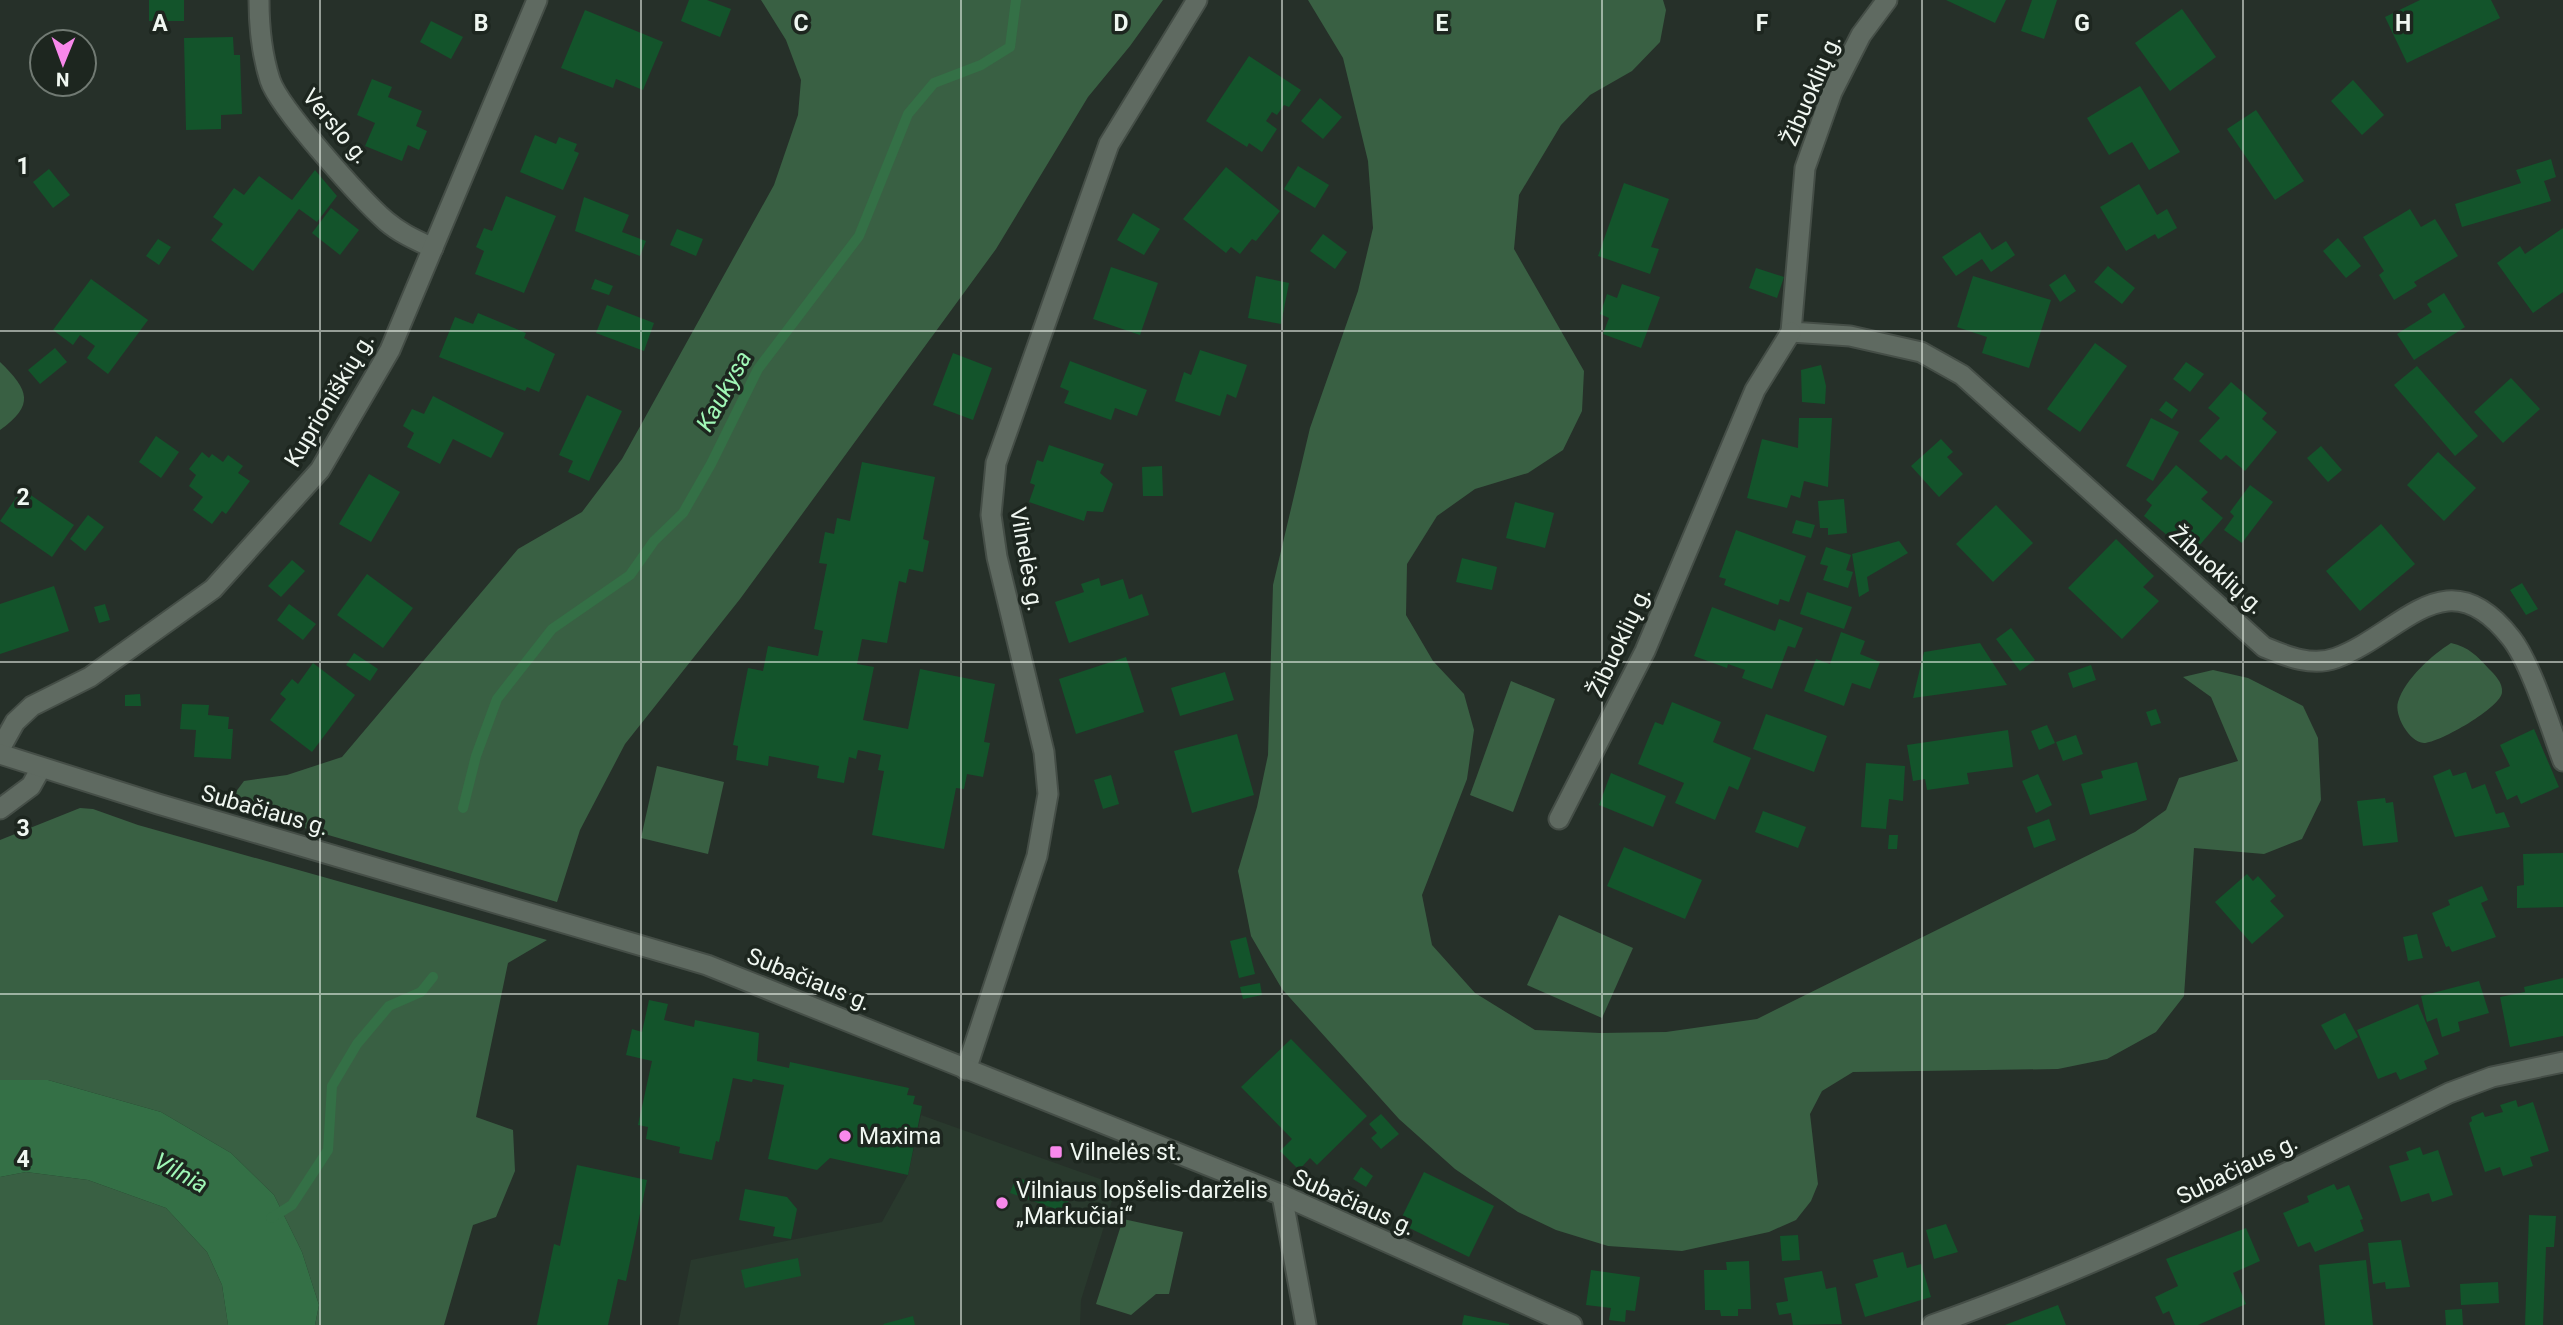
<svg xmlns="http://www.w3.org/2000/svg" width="2563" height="1325" viewBox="0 0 2563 1325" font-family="Roboto,sans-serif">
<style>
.built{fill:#29392d}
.green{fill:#396043}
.water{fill:#347046}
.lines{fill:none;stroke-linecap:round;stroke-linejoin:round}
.stream{stroke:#347046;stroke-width:10}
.building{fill:#13542b}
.minor-casing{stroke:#454e47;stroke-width:23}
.tertiary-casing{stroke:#454e47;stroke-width:23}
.minor{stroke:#5f6a61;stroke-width:19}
.tertiary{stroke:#5f6a61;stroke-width:19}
.grid{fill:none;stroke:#f0f7f1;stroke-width:2;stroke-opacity:0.55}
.poi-dot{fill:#f888eb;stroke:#1d261f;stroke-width:2.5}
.labels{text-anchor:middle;stroke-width:7;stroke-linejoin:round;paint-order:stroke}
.street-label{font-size:23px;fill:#f0f7f1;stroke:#1d261f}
.poi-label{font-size:23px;fill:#f0f7f1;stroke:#1d261f;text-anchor:start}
.water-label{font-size:24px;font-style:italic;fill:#a0f7b6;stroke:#1d261f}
.grid-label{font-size:23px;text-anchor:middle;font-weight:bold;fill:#f0f7f1;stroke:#1d261f;stroke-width:7;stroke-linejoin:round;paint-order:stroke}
</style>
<rect width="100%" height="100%" fill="#263029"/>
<!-- built -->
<path class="built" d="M921,1115L1117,1185L1081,1300L1080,1325H678L691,1260L882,1222L908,1175Z"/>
<!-- green -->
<g class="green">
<path d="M761,0H1163L1130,46L1088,97L996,249L740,599L625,744L580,830L557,902L226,805L244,781L287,775L342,757L518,549L582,512L622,459L774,185L798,115L801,80L786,40Z"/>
<path d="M1308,0H1663L1666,10L1660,42L1632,71L1590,95L1561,125L1519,195L1514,249L1584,371L1582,411L1563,450L1528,473L1475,489L1437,516L1407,564L1406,615L1433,661L1464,694L1474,730L1467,779L1422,895L1432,945L1475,993L1535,1030L1600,1033L1666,1032L1757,1019L2135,832L2166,810L2179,778L2238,761L2211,697L2183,677L2213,670L2248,678L2303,706L2318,738L2321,800L2302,839L2264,854L2194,848L2184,996L2156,1032L2107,1059L2058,1069L1853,1072L1822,1091L1810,1114L1818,1184L1811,1201L1796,1220L1769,1232L1682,1251L1608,1246L1556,1230L1518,1212L1455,1169L1399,1119L1282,989L1251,936L1238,871L1257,807L1268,755L1273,585L1310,428L1358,291L1373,228L1368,161L1343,58Z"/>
<path d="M0,362C29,390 35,405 0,430Z"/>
<path d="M2451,643C2469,647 2477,656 2489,669C2495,675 2503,683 2502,692C2502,707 2439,743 2424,743C2409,742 2394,715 2398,702C2405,679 2432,655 2451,643Z"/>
<path d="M1511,681L1555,699L1513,812L1470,795Z"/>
<path d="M657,766L724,782L708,854L641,838Z"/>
<path d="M80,808L93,809L138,825L547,940L508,963L476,1117L513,1130L515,1171L496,1217L473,1225L444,1325H315L319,1305L302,1252L274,1195L231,1153L161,1112L48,1080H0V840Z"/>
<path d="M1559,915L1633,948L1602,1018L1527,985Z"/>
<path d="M26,1172L88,1180L166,1208L207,1252L222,1285L228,1325H0V1177Z"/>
<path d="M1123,1219L1183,1232L1169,1294H1156L1131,1315L1096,1304Z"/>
</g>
<!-- water -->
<path class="water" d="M0,1080H48L161,1112L231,1153L274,1195L302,1252L319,1305L315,1325H228L222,1285L207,1252L166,1208L88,1180L26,1172L0,1177Z"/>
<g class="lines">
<!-- stream -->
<g class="stream">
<path d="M463,808L476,756L497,699L552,629L630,575L654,541L683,513L711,464L758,369L859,236L908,114L934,83L981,65L1010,47L1016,0"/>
<path d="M271,1218L292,1205L328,1150L332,1086L357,1044L389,1006L421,992L433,977"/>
</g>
</g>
<!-- building -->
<g class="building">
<rect x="149" y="0" width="35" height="21"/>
<path d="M689,0H707L731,9L720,37L681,21Z"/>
<path d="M1946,0H2006L1995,23Z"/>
<path d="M2032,0H2057L2044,39L2021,31Z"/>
<path d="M2420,0H2491L2500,18L2407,63L2385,17Z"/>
<path d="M2182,9L2216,57L2170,91L2135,43Z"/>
<path d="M585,10L663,42L643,90L616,79L613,88L561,68Z"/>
<path d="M431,21L463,37L451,59L420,42Z"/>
<path d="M233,37L234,55H240L242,114L221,115V129L186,130L184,38Z"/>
<path d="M1249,56L1301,90L1289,107L1284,105L1277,115L1272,112L1266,121L1277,129L1262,152L1249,143L1247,147L1206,121Z"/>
<path d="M372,79L392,87L388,97L422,111L416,126L427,131L419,150L408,145L402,161L365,146L375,123L357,115Z"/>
<path d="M2353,80L2384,115L2362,135L2331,101Z"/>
<path d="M2140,86L2180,152L2149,170L2132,142L2109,155L2087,118Z"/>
<path d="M1320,98L1342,117L1323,139L1301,121Z"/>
<path d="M2256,110L2304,181L2275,200L2227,129Z"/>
<path d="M535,135L556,144L559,137L577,144L574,151L579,153L563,190L520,172Z"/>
<path d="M2551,159L2556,177L2544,181L2551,201L2462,227L2455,204L2521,183L2516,170Z"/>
<path d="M1298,166L1329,185L1315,208L1284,189Z"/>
<path d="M1226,167L1280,211L1256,241L1252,239L1240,254L1231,247L1226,253L1183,219Z"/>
<path d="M49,169L70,195L53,208L33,182Z"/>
<path d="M315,170L337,196L317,222L299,209L253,271L211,240L223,224L213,217L234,188L244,195L259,176L292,200Z"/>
<path d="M1624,183L1669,199L1651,247L1659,249L1650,274L1598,256Z"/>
<path d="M2139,184L2157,215L2167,209L2177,228L2158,239L2155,234L2126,251L2100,207Z"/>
<path d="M506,196L556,216L524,293L475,274L484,251L476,247L484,228L492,231Z"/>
<path d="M584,197L629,215L622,232L646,241L640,256L575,231Z"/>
<path d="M331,208L359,230L340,255L312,233Z"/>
<path d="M2410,209L2421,227L2435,219L2458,256L2414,282L2417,286L2394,300L2379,275L2384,271L2363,237Z"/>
<path d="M1133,213L1160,229L1144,255L1117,240Z"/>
<path d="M2563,228V292L2533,313L2497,263L2520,246L2525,254Z"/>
<path d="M677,229L703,239L696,256L670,245Z"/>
<path d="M1980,232L1992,250L2006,241L2015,255L1991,272L1982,259L1956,276L1942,257Z"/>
<path d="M1323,234L1347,252L1335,269L1310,251Z"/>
<path d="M2338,238L2361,266L2346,278L2323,251Z"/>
<path d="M158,239L171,247L159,265L146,256Z"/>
<path d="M2108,266L2135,288L2122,304L2094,282Z"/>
<path d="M1111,267L1158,283L1140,335L1093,319Z"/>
<path d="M1756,268L1784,277L1777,298L1749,288Z"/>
<path d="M2065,274L2076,291L2060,302L2049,285Z"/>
<path d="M1256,276L1289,283L1281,324L1248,318Z"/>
<path d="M1973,276L2051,300L2029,368L1982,353L1987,337L1957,327Z"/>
<path d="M91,279L148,320L108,374L87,358L95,346L80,335L73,345L53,330Z"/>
<path d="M595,279L613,286L609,295L591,289Z"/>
<path d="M1622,284L1660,297L1641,348L1603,334L1609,318L1600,314L1607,294L1617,298Z"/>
<path d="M2444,293L2465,327L2414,360L2397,334L2432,312L2427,304Z"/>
<path d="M607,305L654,323L644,351L596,333Z"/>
<path d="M478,313L526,333L524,338L555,354L539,392L527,387L525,391L439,357L455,317L473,324Z"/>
<path d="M2095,343L2127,366L2080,432L2047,409Z"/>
<path d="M55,348L67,362L40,384L28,370Z"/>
<path d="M1200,350L1247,365L1236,398L1227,394L1220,416L1175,401L1184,372L1191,375Z"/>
<path d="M953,353L992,368L973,420L933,405Z"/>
<path d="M1070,361L1147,390L1137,416L1115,408L1111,420L1064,403L1069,391L1060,387Z"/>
<path d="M2186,362L2204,374L2190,392L2173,379Z"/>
<path d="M1821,365L1826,386L1825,404L1802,402L1801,370Z"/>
<path d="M2417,366L2478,436L2455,456L2394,385Z"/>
<path d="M2511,378L2540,409L2503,443L2474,412Z"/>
<path d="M2231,382L2267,413L2262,419L2277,432L2245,471L2226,455L2221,460L2199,441L2220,418L2208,408Z"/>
<path d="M587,395L622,411L589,481L568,472L573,461L559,455Z"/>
<path d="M433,396L504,433L491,458L453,439L440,464L407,447L414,433L403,426L412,409L424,414Z"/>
<path d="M2166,401L2178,410L2172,419L2159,410Z"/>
<path d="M1799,418H1832L1828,487L1804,481L1800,498L1791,495L1787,508L1747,498L1762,439L1798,448Z"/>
<path d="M2151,418L2179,432L2153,481L2126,466Z"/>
<path d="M156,436L179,452L161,478L139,462Z"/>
<path d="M1941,439L1953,452L1947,457L1963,474L1939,497L1911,466Z"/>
<path d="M1049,445L1104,464L1100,473L1113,484L1103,512L1087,511L1084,521L1029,502L1035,485L1030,483L1037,460L1043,462Z"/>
<path d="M2321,446L2342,470L2328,482L2307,458Z"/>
<path d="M202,452L209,458L212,454L223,462L228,455L243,466L238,473L250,481L226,514L222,511L212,524L193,510L203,497L189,486L196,475L189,469Z"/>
<path d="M2438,452L2476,488L2444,521L2407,485Z"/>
<path d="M862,462L935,477L923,539L929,541L923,572L909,569L906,583L899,581L887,643L862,639L857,664L874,667L863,720L908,729L920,669L995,684L984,742L990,743L983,777L967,774L964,789L956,788L944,849L872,835L884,771L878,770L881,755L858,750L856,759L849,757L844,783L817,778L819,766L769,756L768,766L736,760L738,746L733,745L748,668L763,671L768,646L818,656L823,631L814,629L827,564L819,563L825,532L834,534L837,518L850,521Z"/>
<path d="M2176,465L2208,492L2201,499L2223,518L2191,555L2144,516L2152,505L2146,500Z"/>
<path d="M1162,466L1163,496H1143L1142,467Z"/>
<path d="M369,474L400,492L371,542L339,524Z"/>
<path d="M2250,485L2273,502L2242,543L2224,530L2234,516L2230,512Z"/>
<path d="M22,489L74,525L52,557L0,521Z"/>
<path d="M1844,499L1847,533L1828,535V528H1820L1818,501Z"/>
<path d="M1515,502L1554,513L1545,548L1506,538Z"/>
<path d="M1996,505L2033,543L1993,582L1956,544Z"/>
<path d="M88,515L104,527L85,551L70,539Z"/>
<path d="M1796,520L1815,525L1811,538L1792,533Z"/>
<path d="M2381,524L2415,564L2360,611L2326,571Z"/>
<path d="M1736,530L1806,556L1789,602L1780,599L1778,605L1724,585L1726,579L1719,577Z"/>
<path d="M2116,539L2154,576L2143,587L2159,601L2122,639L2068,588Z"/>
<path d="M1899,541L1908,553L1867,577L1869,591L1859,597L1852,554Z"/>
<path d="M1826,547L1851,555L1846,570L1853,572L1848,588L1823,580L1828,566L1820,564Z"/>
<path d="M1462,558L1497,567L1492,590L1456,582Z"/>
<path d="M292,560L305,571L281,597L268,586Z"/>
<path d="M367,574L413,608L383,648L337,615Z"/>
<path d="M1099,578L1101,586L1123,579L1129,599L1142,594L1149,615L1069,643L1055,602L1084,592L1081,584Z"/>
<path d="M2522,583L2538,609L2526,615L2510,590Z"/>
<path d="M54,586L69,631L0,654V604Z"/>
<path d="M1807,592L1852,607L1844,629L1800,614Z"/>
<path d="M105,604L110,620L99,623L94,607Z"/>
<path d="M289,604L316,624L303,640L277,620Z"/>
<path d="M1712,607L1775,631L1779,619L1803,628L1795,648L1788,646L1772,689L1742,678L1745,670L1728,664L1727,668L1694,656Z"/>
<path d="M2011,628L2035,660L2020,671L1996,639Z"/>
<path d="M1841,632L1865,641L1860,654L1880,662L1870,689L1852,683L1844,706L1804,691L1816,659L1830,664Z"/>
<path d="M1980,643L2007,685L1913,698L1924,652Z"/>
<path d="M354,653L378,669L370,681L346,665Z"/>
<path d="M1126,657L1144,712L1076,734L1059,679Z"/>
<path d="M313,663L355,695L312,752L270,720L286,699L280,694L292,679L298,684Z"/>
<path d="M2091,665L2096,680L2073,688L2068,673Z"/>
<path d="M1225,672L1234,700L1180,716L1171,688Z"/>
<path d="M140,694L141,706H125V695Z"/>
<path d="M1672,702L1721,722L1713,742L1751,758L1738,790L1729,786L1715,820L1675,803L1684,783L1638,764L1655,722L1663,725Z"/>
<path d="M182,704L209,705L208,715L229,717L228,729H233L231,759L194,757L196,730L180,729Z"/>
<path d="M2156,709L2161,723L2151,726L2146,712Z"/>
<path d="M1766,714L1827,736L1814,772L1753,749Z"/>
<path d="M2047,725L2055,743L2039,750L2031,731Z"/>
<path d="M2534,729L2559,787L2521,804L2517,795L2507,800L2495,772L2510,766L2500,745Z"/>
<path d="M2008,730L2013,767L1967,773L1969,784L1927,790L1925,779L1913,781L1907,745Z"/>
<path d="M1237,734L1254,795L1192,813L1174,751Z"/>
<path d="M2076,735L2083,754L2063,761L2056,742Z"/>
<path d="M2137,762L2147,800L2090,815L2081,784L2103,778L2101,771Z"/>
<path d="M1866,763L1905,766L1903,801L1889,799L1886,829L1861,827Z"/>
<path d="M2450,769L2453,776L2466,772L2472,789L2485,784L2496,814L2504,812L2510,827L2455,837L2433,776Z"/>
<path d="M1611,773L1666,796L1653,827L1599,805Z"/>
<path d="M2038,774L2052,805L2036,813L2022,781Z"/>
<path d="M1111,775L1119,804L1103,809L1094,780Z"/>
<path d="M2385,798L2386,803L2393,802L2398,842L2363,846L2357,801Z"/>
<path d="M1763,811L1806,827L1798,848L1755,832Z"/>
<path d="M2049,819L2056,840L2034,848L2027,827Z"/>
<path d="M1889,835H1898L1897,849H1888Z"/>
<path d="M1624,847L1702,880L1685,919L1607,886Z"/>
<path d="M2563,853V907L2517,908V886L2524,885L2523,854Z"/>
<path d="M2247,874L2253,881L2258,876L2276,896L2270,901L2284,916L2252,944L2215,902Z"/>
<path d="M2482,886L2488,900L2481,903L2496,937L2452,952L2449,946L2446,947L2432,913L2450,905L2448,900Z"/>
<path d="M2417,934L2423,958L2408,961L2403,937Z"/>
<path d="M1246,937L1255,974L1239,978L1230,941Z"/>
<path d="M2563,978V1036L2510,1047L2500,997L2525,992L2524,987Z"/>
<path d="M2479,981L2489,1013L2458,1022L2460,1031L2442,1037L2437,1018L2427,1022L2421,996Z"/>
<path d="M1260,983L1262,995L1243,999L1240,987Z"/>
<path d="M649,1000L668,1004L664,1020L694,1027L695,1020L759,1033L757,1061L789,1068L790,1062L909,1088L907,1095L915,1096L913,1104L922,1106L908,1175L830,1158L817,1170L768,1159L784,1085L753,1079L752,1082L733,1078L719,1142L716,1141L712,1160L679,1153L680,1147L646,1139L648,1127L638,1125L652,1061L626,1055L632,1029L642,1032Z"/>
<path d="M2418,1004L2439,1054L2424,1061L2427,1069L2400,1080L2396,1072L2378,1079L2357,1030Z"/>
<path d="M2345,1013L2358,1037L2335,1050L2321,1025Z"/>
<path d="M1291,1039L1367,1116L1317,1165L1310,1158L1299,1170L1280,1151L1292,1139L1241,1087Z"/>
<path d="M2516,1100L2518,1107L2533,1102L2549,1151L2530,1157L2533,1166L2503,1176L2500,1167L2485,1172L2469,1123L2472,1121L2471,1117L2483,1112L2485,1117L2503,1112L2500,1105Z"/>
<path d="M1381,1114L1399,1134L1381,1149L1371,1138L1377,1133L1369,1124Z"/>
<path d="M2420,1147L2423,1155L2438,1150L2453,1195L2432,1202L2429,1193L2401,1202L2389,1166L2409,1160L2406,1152Z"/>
<path d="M577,1165L647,1180L626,1281L618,1279L608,1325H537L554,1244L560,1246Z"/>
<path d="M1361,1167L1373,1176L1366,1187L1353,1179Z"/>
<path d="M1424,1172L1494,1206L1469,1257L1399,1223Z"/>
<path d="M1016,1177L1070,1196L1064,1212L1010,1193Z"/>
<path d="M2334,1184L2337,1190L2349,1185L2363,1219L2360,1220L2364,1231L2315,1252L2310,1242L2298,1247L2283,1213L2309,1202L2307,1196Z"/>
<path d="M745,1189L787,1197L797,1209L791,1239L773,1236L775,1227L739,1220Z"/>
<path d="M2529,1215L2556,1216L2554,1247H2546L2543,1325H2525Z"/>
<path d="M1946,1224L1958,1252L1934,1259L1926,1230Z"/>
<path d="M2246,1228L2260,1261L2233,1273L2246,1304L2198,1325H2175L2169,1311L2163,1314L2155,1297L2178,1286L2166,1259Z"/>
<path d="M1798,1235L1800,1260L1782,1261L1780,1236Z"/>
<path d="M2401,1240L2410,1287L2386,1289L2385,1282L2373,1284L2368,1243Z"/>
<path d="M1903,1252L1907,1268L1921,1264L1931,1297L1865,1317L1855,1284L1878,1277L1873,1260Z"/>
<path d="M798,1258L801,1276L745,1288L741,1270Z"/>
<path d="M2366,1260L2373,1325H2325L2319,1265Z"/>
<path d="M1749,1261L1751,1309H1738V1316H1721L1720,1310H1705L1704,1270H1727L1726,1262Z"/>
<path d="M1591,1270L1640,1277L1635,1311L1626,1310L1625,1322L1609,1320L1611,1308L1586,1305Z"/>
<path d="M1822,1271L1826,1289L1836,1287L1842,1324L1793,1325L1791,1313L1779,1315L1776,1303L1788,1301L1784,1278Z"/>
<path d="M2498,1282L2499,1303L2461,1305L2460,1284Z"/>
<path d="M2058,1305L2066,1325H2005Z"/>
<path d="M2462,1309L2463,1325H2446L2445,1310Z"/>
<path d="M1464,1315L1509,1324V1325H1462Z"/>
<path d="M913,1316L915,1325H884L883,1324Z"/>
</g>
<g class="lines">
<!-- minor casing -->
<g class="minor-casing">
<g id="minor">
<path d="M259,0C259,26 262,55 270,80C279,108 362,200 386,221C400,233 416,240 433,248"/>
<path d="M1887,0L1861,35L1832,92L1805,168L1791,332L1850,336L1921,352L1962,375L2264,647C2286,656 2311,667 2336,658C2403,633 2446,555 2511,638C2531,663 2551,729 2563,761"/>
<path d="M0,749L15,722L32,706L90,677L213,589L320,470L390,350L537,0"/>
<path d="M0,809L31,786L41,768"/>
<path d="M1559,819L1645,651L1755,390L1791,332"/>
<path d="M966,1070L1037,856L1048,794L1044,752L997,557L991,515L996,463L1109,144L1197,0"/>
<path d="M1282,1195L1306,1325"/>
</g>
</g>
<!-- tertiary casing -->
<g class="tertiary-casing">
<g id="tertiary">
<path d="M0,754L158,804L707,965L1282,1195L1572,1325"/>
<path d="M1932,1325C2111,1262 2279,1177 2449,1093L2492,1077L2563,1062"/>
</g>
</g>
<!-- minor -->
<use href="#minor" class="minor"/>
<!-- tertiary -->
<use href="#tertiary" class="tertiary"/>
</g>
<!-- grid -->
<path class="grid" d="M320,0V1325M641,0V1325M961,0V1325M1282,0V1325M1602,0V1325M1922,0V1325M2243,0V1325M0,331H2563M0,662H2563M0,994H2563"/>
<!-- markers -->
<g class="poi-dot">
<circle cx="845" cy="1136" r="7"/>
<rect x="1049" y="1145" width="14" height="14" rx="3.5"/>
<circle cx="1002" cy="1203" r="7"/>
</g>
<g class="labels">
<!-- street labels -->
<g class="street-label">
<text transform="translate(1811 90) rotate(-67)" y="8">Žibuoklių g.</text>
<text transform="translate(336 126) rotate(50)" y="8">Verslo g.</text>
<text transform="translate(329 400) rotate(-59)" y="8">Kuprioniškių g.</text>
<text transform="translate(1027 559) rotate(80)" y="8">Vilnelės g.</text>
<text transform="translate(2217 570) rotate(42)" y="8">Žibuoklių g.</text>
<text transform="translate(1619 642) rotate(-65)" y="8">Žibuoklių g.</text>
<text transform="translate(265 810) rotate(16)" y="8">Subačiaus g.</text>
<text transform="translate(809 979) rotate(22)" y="8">Subačiaus g.</text>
<text transform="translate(2237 1169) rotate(-26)" y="8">Subačiaus g.</text>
<text transform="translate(1354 1202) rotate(24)" y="8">Subačiaus g.</text>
</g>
<!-- poi labels -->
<g class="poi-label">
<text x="859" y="1144">Maxima</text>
<text x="1070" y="1160">Vilnelės st.</text>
<text x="1016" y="1198">Vilniaus lopšelis-darželis<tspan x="1016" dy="26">„Markučiai“</tspan></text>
</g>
<!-- water labels -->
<g class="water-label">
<text transform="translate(724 391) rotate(-61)" y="8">Kaukysa</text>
<text transform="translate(181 1173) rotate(29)" y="8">Vilnia</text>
</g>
</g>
<g class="grid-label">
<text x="160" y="31">A</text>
<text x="481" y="31">B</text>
<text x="801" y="31">C</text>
<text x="1121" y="31">D</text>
<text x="1442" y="31">E</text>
<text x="1762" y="31">F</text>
<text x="2082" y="31">G</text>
<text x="2403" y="31">H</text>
<text x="23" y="174">1</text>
<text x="23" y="505">2</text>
<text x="23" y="836">3</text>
<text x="23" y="1167">4</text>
</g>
<!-- north arrow -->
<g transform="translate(63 63) rotate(181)"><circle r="33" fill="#1d261f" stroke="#717a73" stroke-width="2"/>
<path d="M0-5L12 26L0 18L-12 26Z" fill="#f888eb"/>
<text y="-10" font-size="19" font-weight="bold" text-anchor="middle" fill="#f0f7f1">N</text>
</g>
</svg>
